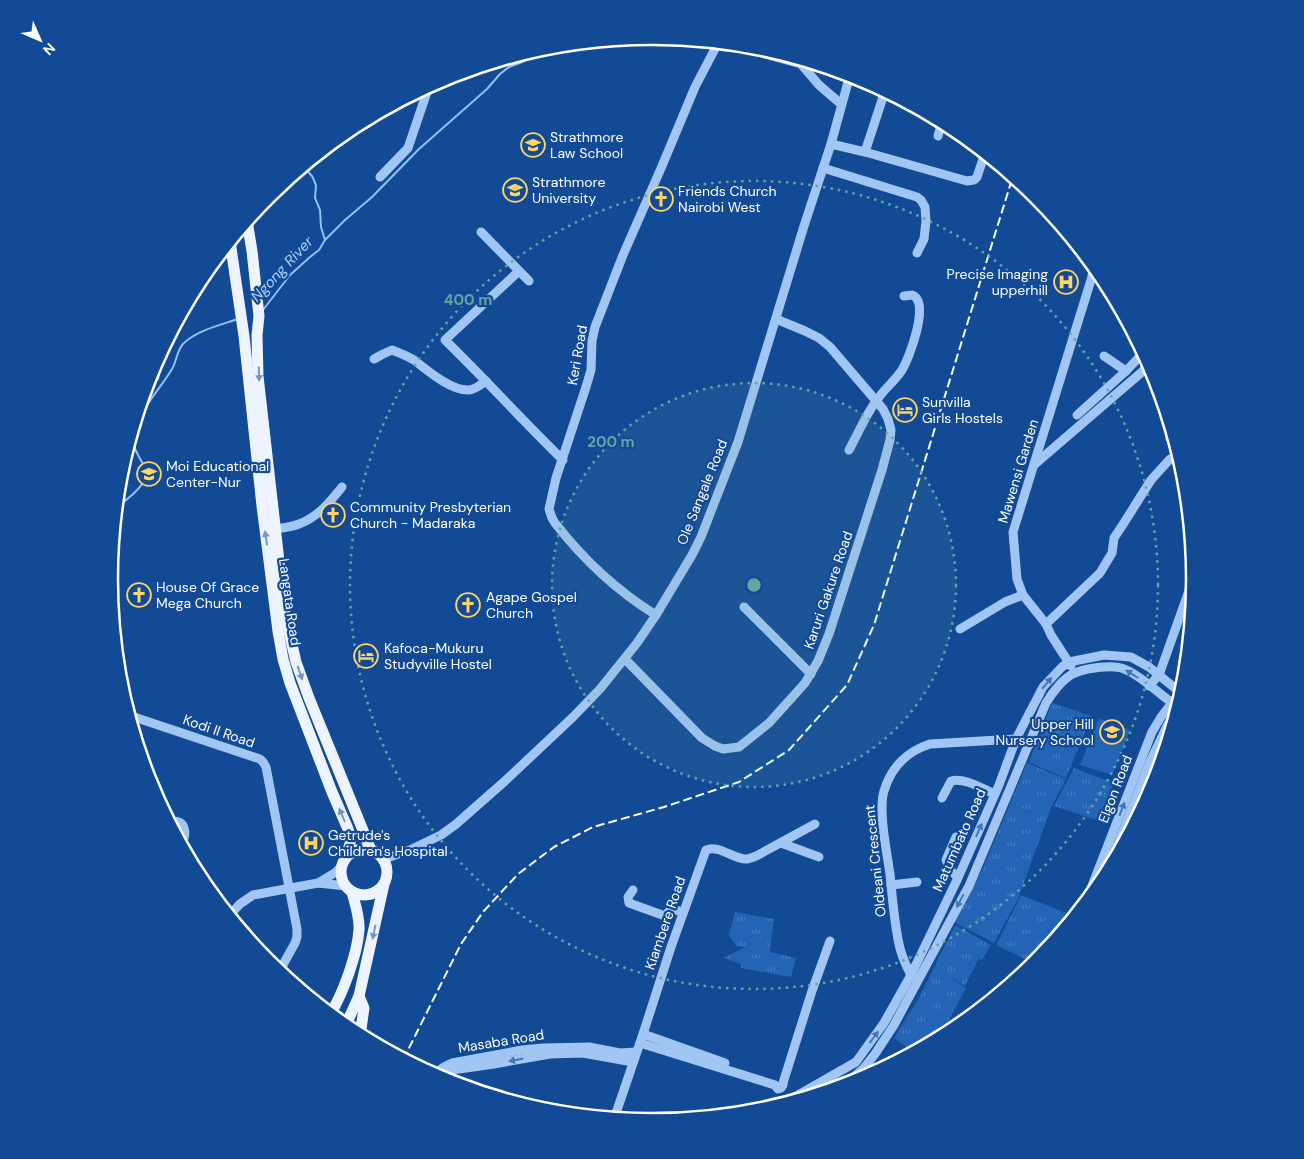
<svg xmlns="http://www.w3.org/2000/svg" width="1304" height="1159" viewBox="0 0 1304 1159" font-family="'DM Sans',sans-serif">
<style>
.grass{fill:url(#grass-tufts)}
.park{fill:#2464b5}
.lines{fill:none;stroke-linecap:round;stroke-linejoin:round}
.stream{stroke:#93c0f6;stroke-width:2}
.minor{stroke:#a2c6f3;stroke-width:9}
.major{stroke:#eef4ff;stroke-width:11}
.rail{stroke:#fff;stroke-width:2;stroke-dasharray:9 4;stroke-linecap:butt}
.oneway{fill:#7596c5}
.oneway2{fill:#4475b7}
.ring{fill:none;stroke:#63a6a1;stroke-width:2.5;stroke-dasharray:2.5 5}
.labels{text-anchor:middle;stroke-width:4.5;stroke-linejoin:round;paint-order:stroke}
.poi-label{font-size:14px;fill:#fff;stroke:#124a96;text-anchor:start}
.street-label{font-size:14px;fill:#fff;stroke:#124a96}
.water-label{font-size:15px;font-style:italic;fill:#aed0fa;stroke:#124a96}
.rim{fill:none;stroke:#fff;stroke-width:2.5}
.centre{fill:#63a6a1;stroke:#124a96;stroke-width:2.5}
.ring-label{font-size:15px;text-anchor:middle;font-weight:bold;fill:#63a6a1;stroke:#124a96;stroke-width:4.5;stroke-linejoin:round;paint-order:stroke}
</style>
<defs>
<pattern id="grass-tufts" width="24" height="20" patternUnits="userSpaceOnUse" patternTransform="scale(1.25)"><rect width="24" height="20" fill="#2464b5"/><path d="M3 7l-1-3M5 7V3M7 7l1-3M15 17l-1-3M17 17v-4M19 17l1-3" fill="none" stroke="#457bc0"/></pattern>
</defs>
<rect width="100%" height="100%" fill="#124a96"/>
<!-- grass -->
<g class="grass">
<path d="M1052,703L1092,716L1066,778L1029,762Z"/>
<path d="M1027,763L1066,779L1051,808L1018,899L994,943L954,922L983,868Z"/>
<path d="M1074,768L1114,783L1100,821L1054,806Z"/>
<path d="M1021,895L1066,913L1047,950L1035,964L996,945Z"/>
<path d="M735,912L774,919L770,952L796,958L791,977L741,968V964L724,958L745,947L736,946L729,935Z"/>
<path d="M955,925L991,945L982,960L979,958L965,986L943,972L966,988L939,1039L914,1053L894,1038L920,996Z"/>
</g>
<!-- park -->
<path class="park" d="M1099,718L1130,730L1112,775L1080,765Z"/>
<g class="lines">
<!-- stream -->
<g class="stream">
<path d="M303,166L312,176L316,185L315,198L320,210L321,227L325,240"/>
<path d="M263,310L290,275L310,257L319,250L325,240L345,220L372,197L419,149L487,89L500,74L509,67L522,62L551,46"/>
<path d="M116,508C125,501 146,486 146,474C146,468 142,462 139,457C135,450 132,443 133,435C137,413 161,388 172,369C177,361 177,348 185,342C199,330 220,325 238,319"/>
</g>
<!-- minor -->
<g class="minor">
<path d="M730,44L801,64L819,85L841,104"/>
<path d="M938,136L942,122"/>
<path d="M831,144L865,152L967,181L974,180L977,177L985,153"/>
<path d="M865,152L885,91"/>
<path d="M823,168L917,197L921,200L925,207L926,221L924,239L917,253"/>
<path d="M380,177L408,148L429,86"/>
<path d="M481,232L529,281"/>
<path d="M519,271L445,340C485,379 523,421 563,460"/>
<path d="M1092,275L1105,280"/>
<path d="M1104,356L1126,371"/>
<path d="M374,359L383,354L392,350C400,353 407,356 414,360C427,370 451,391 469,390C476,389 480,385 486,381"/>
<path d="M148,380L155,377"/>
<path d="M1077,415L1126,371L1144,352"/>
<path d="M1170,438L1173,434"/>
<path d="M849,450C858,434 866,414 877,400C884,389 895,381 902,370C909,359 931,301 912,295C911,295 905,296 904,296"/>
<path d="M1035,464L1150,365"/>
<path d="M275,529C283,528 292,527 299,524C318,517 330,502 342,487"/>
<path d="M744,607L811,674"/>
<path d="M656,615C617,591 583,559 555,523L552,518L549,509L556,478L586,387L591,370L592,341L595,327L623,255L662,166L695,87L718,43"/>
<path d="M1046,624L1100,573L1112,553L1114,538L1122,526L1151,480L1170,459"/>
<path d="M960,629L1005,602L1023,595"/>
<path d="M625,659L702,738L715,746L723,749L739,747L769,723L805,683L818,661L829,634L882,470L890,440L891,430L888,419L883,409L830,347L819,338L805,331L776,319"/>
<path d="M1071,666L1051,635L1046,624L1023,595L1017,579L1013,532L1095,267"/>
<path d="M1149,686L1159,675L1195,574"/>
<path d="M128,715L260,759L263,762L266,767L297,929V937L295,943L279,972"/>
<path d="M1149,792L1156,782"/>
<path d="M942,798L951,781C965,777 982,789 995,794"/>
<path d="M169,822C186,818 188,833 181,845"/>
<path d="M956,837L946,860L951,871L958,877"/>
<path d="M781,843L819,857"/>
<path d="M384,859L410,850L441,835L455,825L505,781L573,717L600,689L637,643L656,615L692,555L701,537L738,442L804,226L831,144L850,75"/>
<path d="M1104,880L1150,762L1168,724L1177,711"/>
<path d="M318,883L346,886"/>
<path d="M891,885L917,882"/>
<path d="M633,890L628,897L629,903L665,916L671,909L683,912"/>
<path d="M1085,904L1152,732L1161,717L1175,699"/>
<path d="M229,916L240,904L253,895L318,883L336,872L342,866"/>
<path d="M911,975C905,964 900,952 898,939C894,918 892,896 890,874C887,853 878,810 884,791C891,767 908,751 930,744L1016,739L1029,745"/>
<path d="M643,1034L725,1063"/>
<path d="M640,1043L775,1085L778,1089L781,1088L783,1085"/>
<path d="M433,1075L444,1067L452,1063L522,1050L543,1048L589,1047L620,1053L636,1052"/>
<path d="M439,1079L445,1074L452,1070L494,1064L550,1054L583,1053L633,1062"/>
<path d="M783,1083L812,991L830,941"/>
<path d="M829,1091L848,1082L863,1069L875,1054L894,1025L969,886L1046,703C1052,693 1064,677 1075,673C1087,668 1113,664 1124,669C1139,674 1158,693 1171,702"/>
<path d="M779,1106L856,1062L884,1023L911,975L957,880L999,785L1016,739L1043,687L1062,667L1069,662L1104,655L1131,657L1149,667L1181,693"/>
<path d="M614,1119L643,1034L671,947L706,850C719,844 734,860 747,859C755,858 763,852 769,849C784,841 800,832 815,824"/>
</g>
<!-- major -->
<g class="major">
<path d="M247,221L252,251L259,316L257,335L258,376L285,614L296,662L309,698L371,850"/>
<path d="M230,241L244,336L262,506L278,631L283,659L290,683L332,792L348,829L350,837V844L344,861"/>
<circle cx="364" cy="872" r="23"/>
<path d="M359,996L364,1008L360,1036"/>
<path d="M330,1015C343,993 357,956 359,930C360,917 355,904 352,892"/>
<path d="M345,1027L359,996L384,884"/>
</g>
<!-- rail -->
<path class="rail" d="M403,1060L461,944L483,912L518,874L554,847L593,827L664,807L739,782L789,750L847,685L874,625L1013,176"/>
</g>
<!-- one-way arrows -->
<defs><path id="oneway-solid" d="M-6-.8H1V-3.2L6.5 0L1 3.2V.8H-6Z" transform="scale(1.25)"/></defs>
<g class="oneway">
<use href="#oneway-solid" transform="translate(259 374) rotate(88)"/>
<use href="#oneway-solid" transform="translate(266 538) rotate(-98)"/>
<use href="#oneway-solid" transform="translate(300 673) rotate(71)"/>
<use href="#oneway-solid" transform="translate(342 815) rotate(-113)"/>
<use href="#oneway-solid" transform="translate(374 932) rotate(102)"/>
</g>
<g class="oneway2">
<use href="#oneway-solid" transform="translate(1132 674) rotate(-148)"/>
<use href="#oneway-solid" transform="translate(1047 683) rotate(-50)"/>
<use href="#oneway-solid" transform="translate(1122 809) rotate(-69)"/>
<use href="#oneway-solid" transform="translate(979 830) rotate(-66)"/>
<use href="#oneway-solid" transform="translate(960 901) rotate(118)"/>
<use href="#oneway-solid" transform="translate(874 1037) rotate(-54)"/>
<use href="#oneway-solid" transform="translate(516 1060) rotate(169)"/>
</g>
<!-- distance rings -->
<circle cx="754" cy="585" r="202" fill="#63a6a1" fill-opacity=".12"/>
<g class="ring">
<circle cx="754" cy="585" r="202"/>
<circle cx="754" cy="585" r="404"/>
</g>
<!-- icons -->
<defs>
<g id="university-ring" transform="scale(1.25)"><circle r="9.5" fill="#124a96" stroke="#ffd464" stroke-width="1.5"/><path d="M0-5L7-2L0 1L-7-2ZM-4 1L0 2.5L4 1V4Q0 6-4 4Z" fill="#ffd464"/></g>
<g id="church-ring" transform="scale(1.25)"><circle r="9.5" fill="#124a96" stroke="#ffd464" stroke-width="1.5"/><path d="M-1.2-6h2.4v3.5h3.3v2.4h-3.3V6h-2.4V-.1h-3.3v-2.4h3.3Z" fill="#ffd464"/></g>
<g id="hospital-ring" transform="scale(1.25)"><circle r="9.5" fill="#124a96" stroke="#ffd464" stroke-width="1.5"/><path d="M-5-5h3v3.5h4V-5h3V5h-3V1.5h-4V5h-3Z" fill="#ffd464"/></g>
<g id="hotel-ring" transform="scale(1.25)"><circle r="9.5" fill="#124a96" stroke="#ffd464" stroke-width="1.5"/><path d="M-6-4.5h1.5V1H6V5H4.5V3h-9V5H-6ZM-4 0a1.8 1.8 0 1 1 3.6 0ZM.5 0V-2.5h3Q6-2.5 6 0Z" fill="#ffd464"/></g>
<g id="school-ring" transform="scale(1.25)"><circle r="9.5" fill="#124a96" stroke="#ffd464" stroke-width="1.5"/><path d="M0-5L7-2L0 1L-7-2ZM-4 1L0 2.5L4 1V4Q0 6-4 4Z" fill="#ffd464"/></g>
</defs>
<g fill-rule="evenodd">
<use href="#university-ring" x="533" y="145"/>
<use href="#university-ring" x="515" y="190"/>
<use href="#church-ring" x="661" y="199"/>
<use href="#hospital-ring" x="1066" y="282"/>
<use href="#hotel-ring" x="905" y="410"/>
<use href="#school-ring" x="149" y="474"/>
<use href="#church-ring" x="333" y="515"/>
<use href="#church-ring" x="139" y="595"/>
<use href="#church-ring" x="468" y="605"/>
<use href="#hotel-ring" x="366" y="656"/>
<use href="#school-ring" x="1112" y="732"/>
<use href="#hospital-ring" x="311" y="843"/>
</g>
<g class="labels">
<!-- poi labels -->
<g class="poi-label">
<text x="550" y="142">Strathmore<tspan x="550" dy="16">Law School</tspan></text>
<text x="532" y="187">Strathmore<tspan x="532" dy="16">University</tspan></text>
<text x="678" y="196">Friends Church<tspan x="678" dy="16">Nairobi West</tspan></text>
<text x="1048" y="279" text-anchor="end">Precise Imaging<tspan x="1048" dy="16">upperhill</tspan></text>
<text x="922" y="407">Sunvilla<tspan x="922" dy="16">Girls Hostels</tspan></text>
<text x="166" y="471">Moi Educational<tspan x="166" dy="16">Center-Nur</tspan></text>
<text x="350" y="512">Community Presbyterian<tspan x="350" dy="16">Church - Madaraka</tspan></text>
<text x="156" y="592">House Of Grace<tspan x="156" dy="16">Mega Church</tspan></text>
<text x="486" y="602">Agape Gospel<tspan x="486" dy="16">Church</tspan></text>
<text x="384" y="653">Kafoca-Mukuru<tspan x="384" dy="16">Studyville Hostel</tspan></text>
<text x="1094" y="729" text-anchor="end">Upper Hill<tspan x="1094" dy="16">Nursery School</tspan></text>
<text x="328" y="840">Getrude's<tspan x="328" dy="16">Children's Hospital</tspan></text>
</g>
<!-- street labels -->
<g class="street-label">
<text transform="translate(577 355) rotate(-80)" y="5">Keri Road</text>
<text transform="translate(1018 471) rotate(-73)" y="5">Mawensi Garden</text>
<text transform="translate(702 492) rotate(-68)" y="5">Ole Sangale Road</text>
<text transform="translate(828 590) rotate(-71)" y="5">Karuri Gakure Road</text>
<text transform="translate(290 602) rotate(82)" y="5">Langata Road</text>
<text transform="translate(219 731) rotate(19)" y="5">Kodi II Road</text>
<text transform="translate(1115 789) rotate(-69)" y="5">Elgon Road</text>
<text transform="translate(959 840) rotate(-66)" y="5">Matumbato Road</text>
<text transform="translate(875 861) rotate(-96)" y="5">Oldeani Crescent</text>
<text transform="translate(665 923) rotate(-71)" y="5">Kiambere Road</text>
<text transform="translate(501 1041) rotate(-9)" y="5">Masaba Road</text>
</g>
<!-- water labels -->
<g class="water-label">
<text transform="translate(282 269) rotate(-47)" y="5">Ngong River</text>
</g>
</g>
<!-- crop -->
<path d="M0 0H1304V1159H0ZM118 579a534 534 0 1 1 1068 0a534 534 0 1 1-1068 0Z" fill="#124a96" fill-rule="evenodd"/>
<path class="rim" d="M118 579a534 534 0 1 1 1068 0a534 534 0 1 1-1068 0Z"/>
<circle cx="754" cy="585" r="8" class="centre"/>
<g class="ring-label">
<text x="468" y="305">400 m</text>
<text x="611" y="447">200 m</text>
</g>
<!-- north arrow -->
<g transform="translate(40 40) rotate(135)" stroke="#124a96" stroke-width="4" paint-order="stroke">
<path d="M0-4L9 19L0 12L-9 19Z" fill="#ffffff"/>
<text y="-8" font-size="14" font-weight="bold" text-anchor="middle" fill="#ffffff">N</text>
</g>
</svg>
